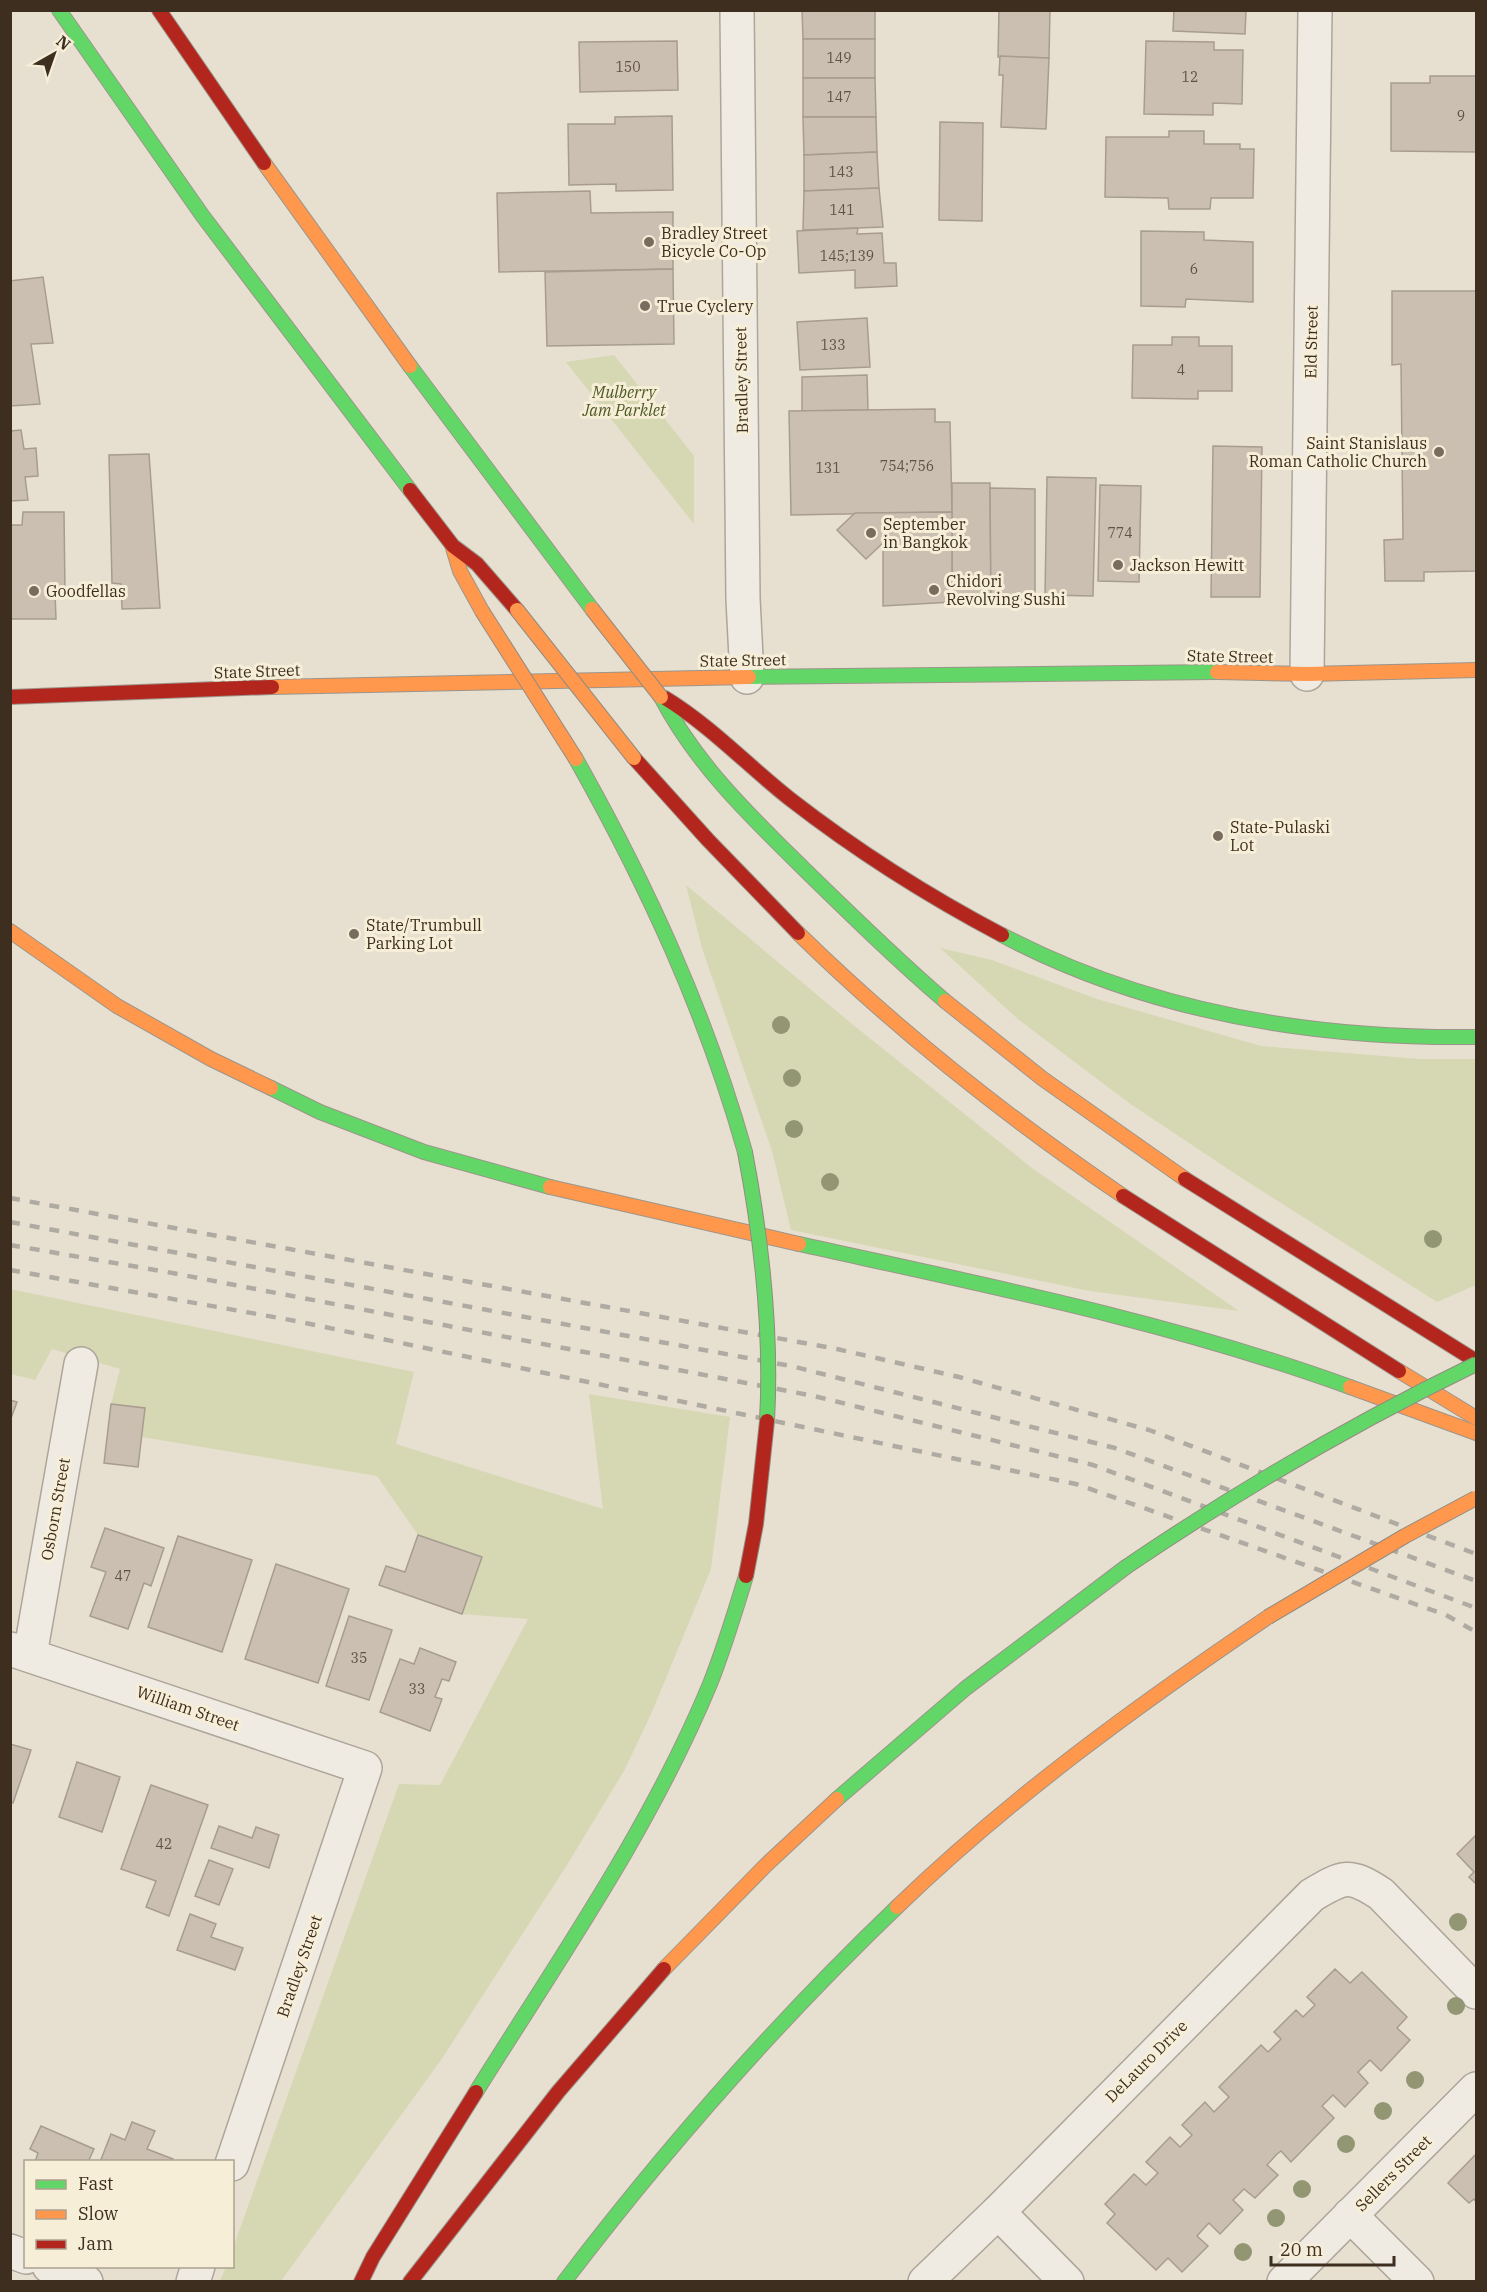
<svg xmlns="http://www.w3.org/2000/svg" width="1487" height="2292" viewBox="0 0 1487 2292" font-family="'IBM Plex Serif',serif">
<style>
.green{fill:#d6d7b3}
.building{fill:#cbbfb2;stroke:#a89c90;stroke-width:1.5}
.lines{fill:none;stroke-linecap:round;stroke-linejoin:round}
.street-casing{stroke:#ada599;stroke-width:36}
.fast-casing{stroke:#9c958a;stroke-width:16}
.slow-casing{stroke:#9c958a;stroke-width:16}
.jam-casing{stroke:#9c958a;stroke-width:16}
.street{stroke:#efebe3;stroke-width:33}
.fast{stroke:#63d668;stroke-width:14}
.slow{stroke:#ff974d;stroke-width:14}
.jam{stroke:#b3261e;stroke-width:14}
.rail{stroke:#afaaa2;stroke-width:4.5;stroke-dasharray:10 10;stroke-linecap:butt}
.fast-bridge-casing{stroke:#928b80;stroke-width:16;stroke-linecap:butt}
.slow-bridge-casing{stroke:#928b80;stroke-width:16;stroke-linecap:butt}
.jam-bridge-casing{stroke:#928b80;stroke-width:16;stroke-linecap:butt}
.fast-bridge{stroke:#63d668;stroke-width:14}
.slow-bridge{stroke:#ff974d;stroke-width:14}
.jam-bridge{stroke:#b3261e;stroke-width:14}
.tree{fill:#929673}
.poi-dot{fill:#786c5e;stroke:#f7eed8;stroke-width:2}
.labels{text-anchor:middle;stroke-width:6;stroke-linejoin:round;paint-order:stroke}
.number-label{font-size:14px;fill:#605244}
.poi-label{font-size:16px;fill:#3d2e20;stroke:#f7eed8;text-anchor:start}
.street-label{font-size:16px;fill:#3d2e20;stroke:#f7eed8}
.park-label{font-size:16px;font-style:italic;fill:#4d5a26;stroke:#f7eed8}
</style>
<rect width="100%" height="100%" fill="#e7e0d1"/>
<!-- green -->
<g class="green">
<path d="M614,355L694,456V524L566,362Z"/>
<path d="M686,885L852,1024L1032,1168L1239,1311L1090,1291L791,1230L772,1151L702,948Z"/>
<path d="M940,948L992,960L1097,999L1261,1046L1420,1059H1476V1285L1437,1302L1240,1177L1129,1103L1019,1020Z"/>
<path d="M10,1289L414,1372L396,1444L603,1509L589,1394L730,1417L711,1569L652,1712L624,1771L567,1865L441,2060L281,2281H220L226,2267L232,2266L233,2248L399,1784L440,1785L528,1619L462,1614L481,1557L418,1535L377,1476L142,1437L145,1408L111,1404L120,1369L52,1349L35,1380L11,1374Z"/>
</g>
<!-- building -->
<g class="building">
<path d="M802,10H875V39H803Z"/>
<path d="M999,10H1050L1049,58L998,57Z"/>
<path d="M1174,10H1246L1245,34L1173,31Z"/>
<rect x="803" y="39" width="72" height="39"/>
<path d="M677,41L678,90L580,92L579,42Z"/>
<path d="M1146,41L1214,42V50H1243L1242,104L1213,103V115L1144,114Z"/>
<path d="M1000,56L1049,58L1046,129L1001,127L1003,75H999Z"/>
<path d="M1430,76H1476V152L1391,151V83H1430Z"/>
<path d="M803,78H875L876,117H803Z"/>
<path d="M672,116L673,190L616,191V184L569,185L568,124H615V117Z"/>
<path d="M803,117H876L877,152L804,155Z"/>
<path d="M940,122L983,123L982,221L939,220Z"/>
<path d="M1169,131H1204V144H1240V149H1254L1253,198H1211L1210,209H1169L1168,198L1105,197L1106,137H1169Z"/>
<path d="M877,152L879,188L804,191V155Z"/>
<path d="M879,188L883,227L803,230L804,191Z"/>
<path d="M590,191L591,213L673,212V269L499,272L497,193Z"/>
<path d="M858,228L857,234L882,233L884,263H896L897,286L855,288V270L799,273L797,231Z"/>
<path d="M1141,231L1204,232V240L1253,242V302L1186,299L1185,307L1141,306Z"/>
<path d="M673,269L674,344L547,346L545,272Z"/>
<path d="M43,277L53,343L31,344L40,404L10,406V281Z"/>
<path d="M1392,291H1476V571L1424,572V581H1385L1384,540L1403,539L1401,364L1392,365Z"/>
<path d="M867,318L870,367L800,370L797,322Z"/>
<path d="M1172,337H1199V346H1232V391H1198V399L1132,398L1133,345H1172Z"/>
<path d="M867,375L868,410L802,411V377Z"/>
<path d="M935,409V422H950L952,512L791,515L789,411Z"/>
<path d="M21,430L24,449L36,448L38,476L25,477L28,500L10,501V431Z"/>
<path d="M1213,446L1262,447L1260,597H1211Z"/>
<path d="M149,454L160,608L122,609L121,584L112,583L109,455Z"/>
<path d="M1047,477L1096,478L1093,596L1045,595Z"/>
<path d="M952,483H990L991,602H952Z"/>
<path d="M1100,485L1141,486L1139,582L1098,581Z"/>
<path d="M990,488L1035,489V599L991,602Z"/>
<path d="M23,512H64L65,594L55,593L56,619H10V525H22Z"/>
<path d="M952,512V602L883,606V543L866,559L837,530L855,513Z"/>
<path d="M10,1400L17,1402L10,1421Z"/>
<path d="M111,1404L145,1408L138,1467L104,1463Z"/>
<path d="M105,1528L164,1548L151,1586L144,1583L128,1629L90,1616L106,1572L91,1567Z"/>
<path d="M418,1535L482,1557L462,1614L379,1585L386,1566L405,1572Z"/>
<path d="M178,1536L252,1560L222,1652L148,1627Z"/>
<path d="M276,1564L349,1589L318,1683L245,1659Z"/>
<path d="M349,1616L392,1630L369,1700L326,1686Z"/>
<path d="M420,1648L456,1662L449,1681L442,1679L435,1697L442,1699L430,1731L380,1712L400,1659L414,1664Z"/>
<path d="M10,1744L31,1750L13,1803L10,1802Z"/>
<path d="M77,1762L120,1777L102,1832L59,1817Z"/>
<path d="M151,1785L208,1805L169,1916L146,1907L156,1881L121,1869Z"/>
<path d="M219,1826L252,1838L256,1827L279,1835L269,1868L211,1848Z"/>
<path d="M1476,1835V1884L1469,1877L1474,1872L1457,1854Z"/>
<path d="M209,1860L233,1869L219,1905L195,1896Z"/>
<path d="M190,1914L216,1924L211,1937L243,1948L235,1970L177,1950Z"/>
<path d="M1335,1969L1350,1983L1362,1972L1407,2017L1397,2028L1410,2040L1381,2071L1370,2060L1358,2072L1368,2083L1345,2107L1333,2095L1322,2106L1334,2118L1291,2162L1281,2151L1277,2154L1267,2165L1278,2175L1255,2198L1244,2189L1233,2200L1243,2210L1220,2234L1209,2223L1206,2226L1197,2236L1208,2246L1182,2272L1168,2258L1156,2270L1107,2223L1115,2214L1105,2204L1134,2174L1146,2185L1158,2173L1146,2162L1170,2137L1180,2147L1192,2135L1182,2125L1205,2102L1214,2112L1229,2097L1219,2087L1261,2045L1268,2052L1281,2039L1274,2032L1296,2010L1303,2017L1315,2005L1307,1997Z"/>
<path d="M132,2122L155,2131L147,2149L173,2159L172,2162H100L111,2134L125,2140Z"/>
<path d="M41,2126L94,2149L88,2162H35L38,2153L30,2149Z"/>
<path d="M1476,2154V2202L1474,2199L1469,2203L1448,2183Z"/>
</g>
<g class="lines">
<!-- street casing -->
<g class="street-casing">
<g id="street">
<path d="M737,10L743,599L747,677"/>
<path d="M1307,674L1315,10"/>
<path d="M10,1649L365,1768L232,2164"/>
<path d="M30,1655L81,1364"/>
<path d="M998,2212L1067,2282"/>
<path d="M1350,2215L1417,2282"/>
<path d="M10,2251L26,2257"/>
<path d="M49,2266L86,2282"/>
<path d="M193,2282L198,2266"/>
<path d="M925,2282L998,2212L1312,1895C1344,1876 1349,1873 1381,1894L1476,1992"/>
<path d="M1284,2282L1476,2089"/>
</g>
</g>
<!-- fast casing -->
<g class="fast-casing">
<g id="fast">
<path d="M59,10L202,215L410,490"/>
<path d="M410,366L592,609"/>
<path d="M749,677L1217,672"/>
<path d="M661,697C696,764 749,815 803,868C849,913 896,959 945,1001"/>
<path d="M576,759C647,885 706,1013 745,1152"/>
<path d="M1002,935C1148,1012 1313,1039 1476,1037"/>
<path d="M271,1088L320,1112L424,1152L550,1187"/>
<path d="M799,1244C985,1285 1171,1322 1350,1387"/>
<path d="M837,1799L966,1688L1126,1567"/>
<path d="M476,2092C559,1959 650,1829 710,1684C724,1649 735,1612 746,1576"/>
<path d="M564,2282C666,2148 776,2023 897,1907"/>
</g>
</g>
<!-- slow casing -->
<g class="slow-casing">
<g id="slow">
<path d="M264,163L410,366"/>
<path d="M453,548L460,571L482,611"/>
<path d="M1217,672L1307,674L1476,670"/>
<path d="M272,687L749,677"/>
<path d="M10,931L117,1006L211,1059L271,1088"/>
<path d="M798,933C898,1031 1007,1117 1123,1196"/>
<path d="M945,1001L1043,1079L1185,1179"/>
<path d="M550,1187L799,1244"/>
<path d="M1399,1371L1476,1418"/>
<path d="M1350,1387L1476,1433"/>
<path d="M897,1907C1011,1797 1138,1705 1268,1617"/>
<path d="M664,1969L765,1866L837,1799"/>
</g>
</g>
<!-- jam casing -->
<g class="jam-casing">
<g id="jam">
<path d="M159,10L264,163"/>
<path d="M410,490L453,546L477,564L517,610"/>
<path d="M10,697L272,687"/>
<path d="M665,698C711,726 748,766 790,799C857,851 928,896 1002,935"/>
<path d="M634,758L708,840L798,933"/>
<path d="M1185,1179L1476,1361"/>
<path d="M1123,1196L1399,1371"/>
<path d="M361,2282L373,2257L476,2092"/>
<path d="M410,2282L558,2092L664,1969"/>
</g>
</g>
<!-- street -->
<use href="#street" class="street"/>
<!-- fast -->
<use href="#fast" class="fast"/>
<!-- slow -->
<use href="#slow" class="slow"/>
<!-- jam -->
<use href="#jam" class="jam"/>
<!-- rail -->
<g class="rail">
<path d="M10,1198L837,1349L959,1377L1149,1430L1476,1554"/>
<path d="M10,1222L791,1366L1115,1448L1476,1581"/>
<path d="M10,1245L167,1272L814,1396L1093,1465L1476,1608"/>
<path d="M10,1270L296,1321L1076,1484L1446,1615L1476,1632"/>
</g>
<!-- fast-bridge casing -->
<g class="fast-bridge-casing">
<g id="fast-bridge">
<path d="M745,1152C762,1241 772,1331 767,1421"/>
<path d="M1126,1567C1238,1491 1354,1423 1476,1364"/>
</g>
</g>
<!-- slow-bridge casing -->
<g class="slow-bridge-casing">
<g id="slow-bridge">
<path d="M592,609L661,697"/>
<path d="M517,610L634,758"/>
<path d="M482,611L576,759"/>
<path d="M1268,1617L1405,1536L1476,1498"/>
</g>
</g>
<!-- jam-bridge casing -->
<g class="jam-bridge-casing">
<path id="jam-bridge" d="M746,1576L756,1524L767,1421"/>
</g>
<!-- fast-bridge -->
<use href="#fast-bridge" class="fast-bridge"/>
<!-- slow-bridge -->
<use href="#slow-bridge" class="slow-bridge"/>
<!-- jam-bridge -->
<use href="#jam-bridge" class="jam-bridge"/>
</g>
<!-- trees -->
<g class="tree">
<circle cx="781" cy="1025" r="9"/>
<circle cx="792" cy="1078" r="9"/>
<circle cx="794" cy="1129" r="9"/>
<circle cx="830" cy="1182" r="9"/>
<circle cx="1433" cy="1239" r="9"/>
<circle cx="1458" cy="1922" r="9"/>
<circle cx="1456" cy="2006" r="9"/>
<circle cx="1415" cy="2080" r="9"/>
<circle cx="1383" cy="2111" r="9"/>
<circle cx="1346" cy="2144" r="9"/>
<circle cx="1302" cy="2189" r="9"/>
<circle cx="1276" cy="2218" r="9"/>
<circle cx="1243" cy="2252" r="9"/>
</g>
<!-- markers -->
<g class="poi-dot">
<circle cx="649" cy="242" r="6"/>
<circle cx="645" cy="306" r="6"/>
<circle cx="1439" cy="452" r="6"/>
<circle cx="871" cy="533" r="6"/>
<circle cx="1118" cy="565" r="6"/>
<circle cx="934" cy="590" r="6"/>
<circle cx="34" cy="591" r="6"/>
<circle cx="1218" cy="836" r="6"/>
<circle cx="354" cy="934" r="6"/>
</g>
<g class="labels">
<!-- number labels -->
<g class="number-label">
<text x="839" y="63">149</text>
<text x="628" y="72">150</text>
<text x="1190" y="82">12</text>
<text x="839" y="102">147</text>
<text x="1461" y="121">9</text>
<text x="841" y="177">143</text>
<text x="842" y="215">141</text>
<text x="847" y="261">145;139</text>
<text x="1194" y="274">6</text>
<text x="833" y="350">133</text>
<text x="1181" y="375">4</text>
<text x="907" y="471">754;756</text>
<text x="828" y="473">131</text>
<text x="1120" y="538">774</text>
<text x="123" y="1581">47</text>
<text x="359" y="1663">35</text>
<text x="417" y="1694">33</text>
<text x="164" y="1849">42</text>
</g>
<!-- poi labels -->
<g class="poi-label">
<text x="661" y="239">Bradley Street<tspan x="661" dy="18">Bicycle Co-Op</tspan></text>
<text x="657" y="312">True Cyclery</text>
<text x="1427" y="449" text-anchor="end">Saint Stanislaus<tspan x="1427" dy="18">Roman Catholic Church</tspan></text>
<text x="883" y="530">September<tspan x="883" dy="18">in Bangkok</tspan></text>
<text x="1130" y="571">Jackson Hewitt</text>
<text x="946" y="587">Chidori<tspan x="946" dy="18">Revolving Sushi</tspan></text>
<text x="46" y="597">Goodfellas</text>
<text x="1230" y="833">State-Pulaski<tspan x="1230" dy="18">Lot</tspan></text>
<text x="366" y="931">State/Trumbull<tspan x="366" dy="18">Parking Lot</tspan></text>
</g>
<!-- street labels -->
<g class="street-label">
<text transform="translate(1311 342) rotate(-89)" y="6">Eld Street</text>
<text transform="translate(741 380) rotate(-91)" y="6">Bradley Street</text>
<text transform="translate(1230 656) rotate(1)" y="6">State Street</text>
<text transform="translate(743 660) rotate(-1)" y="6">State Street</text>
<text transform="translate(257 671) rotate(-2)" y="6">State Street</text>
<text transform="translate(55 1509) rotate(-80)" y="6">Osborn Street</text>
<text transform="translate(188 1708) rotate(19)" y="6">William Street</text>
<text transform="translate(299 1966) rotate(-71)" y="6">Bradley Street</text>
<text transform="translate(1146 2061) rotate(-45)" y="6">DeLauro Drive</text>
<text transform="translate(1393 2173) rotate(-45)" y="6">Sellers Street</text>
</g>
<!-- park labels -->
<g class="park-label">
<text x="624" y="398">Mulberry<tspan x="624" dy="18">Jam Parklet</tspan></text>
</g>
</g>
<!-- border -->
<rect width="1487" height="2292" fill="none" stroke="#3d2e20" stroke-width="24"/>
<!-- legend -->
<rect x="24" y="2160" width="210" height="108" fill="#f7eed8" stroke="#ada18e" stroke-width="1.5"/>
<rect x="36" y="2180" width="30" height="9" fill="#63d668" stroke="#ada18e" stroke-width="1.5"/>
<text x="78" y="2190" font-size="18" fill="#3d2e20">Fast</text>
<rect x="36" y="2210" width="30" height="9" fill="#ff974d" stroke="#ada18e" stroke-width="1.5"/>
<text x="78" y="2220" font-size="18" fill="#3d2e20">Slow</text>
<rect x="36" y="2240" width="30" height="9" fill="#b3261e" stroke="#ada18e" stroke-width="1.5"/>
<text x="78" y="2250" font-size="18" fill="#3d2e20">Jam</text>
<!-- north arrow -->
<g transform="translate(54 54) rotate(40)" stroke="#f7eed8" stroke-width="4.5" paint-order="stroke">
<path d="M0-4.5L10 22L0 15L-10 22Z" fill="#3d2e20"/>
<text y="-9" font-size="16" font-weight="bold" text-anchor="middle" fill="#3d2e20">N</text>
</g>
<!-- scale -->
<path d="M1271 2256v9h123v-9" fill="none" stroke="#3d2e20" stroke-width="3"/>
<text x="1280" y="2256" font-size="18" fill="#3d2e20" stroke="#f7eed8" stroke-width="4.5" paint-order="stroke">20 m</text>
</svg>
